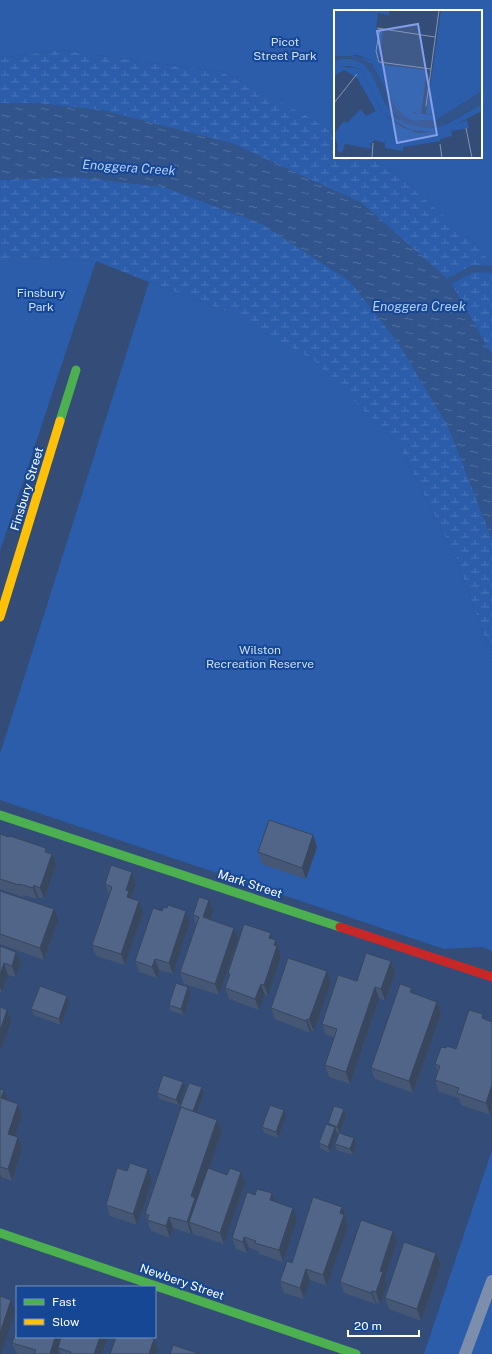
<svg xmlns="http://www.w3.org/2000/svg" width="492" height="1354" viewBox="0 0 492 1354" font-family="'Public Sans',sans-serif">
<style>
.wetland{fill:url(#wetland-marsh)}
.park{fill:#2b5dab}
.water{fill:url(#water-ripples)}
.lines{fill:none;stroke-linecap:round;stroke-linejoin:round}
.stream{stroke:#32548d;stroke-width:7}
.lane{stroke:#7c8eab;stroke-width:12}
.fast{stroke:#4caf50;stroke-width:9}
.slow{stroke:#ffc107;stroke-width:9}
.jam{stroke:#c62828;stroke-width:9}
.wall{fill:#455774}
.shaded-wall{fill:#38475e}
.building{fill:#506587;stroke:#38475e}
.labels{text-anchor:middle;stroke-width:4;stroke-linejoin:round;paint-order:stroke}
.park-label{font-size:12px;fill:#cee0fc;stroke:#164795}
.street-label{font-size:12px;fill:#fff;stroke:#164795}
.water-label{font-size:13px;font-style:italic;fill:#b3cff8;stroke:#164795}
.inset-road{fill:none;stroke:#8594ae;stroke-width:1}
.view{fill:#839eea;fill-opacity:0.15;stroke:#839eea;stroke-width:2}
.inset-edge{fill:none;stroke:#fff;stroke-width:2}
</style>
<defs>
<pattern id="wetland-marsh" width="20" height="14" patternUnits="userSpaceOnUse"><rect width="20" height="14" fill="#2b5dab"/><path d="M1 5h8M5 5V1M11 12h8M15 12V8" fill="none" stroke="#4b75b8"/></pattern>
<pattern id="water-ripples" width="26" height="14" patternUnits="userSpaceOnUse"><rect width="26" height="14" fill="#32548d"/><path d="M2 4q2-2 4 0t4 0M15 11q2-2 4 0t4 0" fill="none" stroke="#516e9e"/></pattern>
</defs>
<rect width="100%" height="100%" fill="#334d78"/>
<!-- wetland -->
<g class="wetland">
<path d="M59,50L222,72L308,116L335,134V157H370L399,176L469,238L492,263V355L450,281L106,111L36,103H0V58Z"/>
<path d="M76,177L164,187L262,224L350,281L399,344L448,426L492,539V659L456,557L399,446L231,313L149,282L96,261L22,258L0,262V180Z"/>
</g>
<!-- park -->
<g class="park">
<path d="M0,0H492V263L469,238L399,176L370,157H481V11H335V134L307,116L222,72L59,50L0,58Z"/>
<path d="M22,258L96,261L0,551V262Z"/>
<path d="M149,282L231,313L314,360L399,446L456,557L492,659V951L482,947L444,949L0,800V754Z"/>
<path d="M492,1150V1354H424Z"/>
</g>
<!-- water -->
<path class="water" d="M0,103H36L106,111L232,143L362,203L450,281L492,355V539L448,426L399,344L350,281L262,224L164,187L76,177L0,180Z"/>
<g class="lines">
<!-- stream -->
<path class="stream" d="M444,288L450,281L472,269H492"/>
<!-- lane -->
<path class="lane" d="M465,1354L492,1281"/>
<!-- fast -->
<g class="fast">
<path d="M60,421L76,370"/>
<path d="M0,815L340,927"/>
<path d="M0,1233L356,1354"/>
</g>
<!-- slow -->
<path class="slow" d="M0,617L60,421"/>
<!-- jam -->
<path class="jam" d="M340,927L492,977"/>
</g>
<!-- wall -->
<g class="wall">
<path d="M0,834L46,848L47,853L52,854L56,865L44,899L38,897L37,899L23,895V897L0,889Z"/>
<path d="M313,835L317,847L306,879L262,864L258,852Z"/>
<path d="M132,872L136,884L131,898L132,899L139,901L143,913L125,965L96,956L92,945L109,895L105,884Z"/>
<path d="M0,891L58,920L44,960L0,944Z"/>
<path d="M167,908L190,922L173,974L159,970L157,978L139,972L135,961L162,911Z"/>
<path d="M213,911L210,920L234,928L238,939L219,995L184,984L180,972L196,925L193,915Z"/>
<path d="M271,933L273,939L276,940L280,951L279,953L281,957L268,996L265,995L259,1010L229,999L225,988L229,977L228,973Z"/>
<path d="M0,946L16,952L21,963L16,977L8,975L2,992H0Z"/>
<path d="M391,961L395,973L385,1001L379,998L350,1084L329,1077L325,1065L334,1037L326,1035L322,1024L357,981Z"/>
<path d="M327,971L331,983L314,1031L311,1030L310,1033L275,1019L271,1008Z"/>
<path d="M188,987L191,993L184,1015L171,1011L169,1005Z"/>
<path d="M412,988L414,994L437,1002L441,1013L413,1093L375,1079L371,1068Z"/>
<path d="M69,1002L61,1025L34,1015L31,1009Z"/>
<path d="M485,1019L492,1022V1108L490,1115L461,1105L459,1098L439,1092L435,1080L438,1073L435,1064L446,1048L456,1049Z"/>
<path d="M202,1087L204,1093L197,1113L217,1120L222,1131L209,1168L245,1183L224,1244L193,1234L192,1231L191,1234L173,1228L170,1238L151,1231L145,1214L181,1109L180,1107Z"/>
<path d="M185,1088L179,1105L159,1099L157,1093Z"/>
<path d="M0,1089L4,1090L8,1101L18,1104L22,1115L15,1136L22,1149L12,1181L1,1177L0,1181Z"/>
<path d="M344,1109L346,1115L340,1133L337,1132V1133L330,1153L321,1149L319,1143L328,1125V1123Z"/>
<path d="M284,1110L286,1116L278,1138L264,1133L262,1127Z"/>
<path d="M354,1138L356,1144L353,1155L337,1150L335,1144Z"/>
<path d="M152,1181L137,1225L110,1216L106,1205Z"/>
<path d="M272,1193L275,1202L297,1220L283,1262L259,1254L258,1251L249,1248L247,1253L236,1249L232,1238L255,1195Z"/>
<path d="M346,1218L345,1219L348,1226L327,1286L310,1280L304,1299L284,1293L280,1281L292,1263Z"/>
<path d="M393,1231L397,1242L385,1278L387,1284L380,1304L376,1302V1304L344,1293L340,1282Z"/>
<path d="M436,1253L441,1264L421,1321L389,1309L385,1298Z"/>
<path d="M108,1337L102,1354H60L59,1351L58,1354H17L12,1343Z"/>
</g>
<!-- shaded-wall -->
<g class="shaded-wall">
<path d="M313,835L317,847L306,879L302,868Z"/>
<path d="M52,854L56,865L44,899L40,888Z"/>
<path d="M132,872L136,884L131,898L133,902L127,897L126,890Z"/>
<path d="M34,885L38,897L37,899L33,888Z"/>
<path d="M209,900L213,911L207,928L203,917Z"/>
<path d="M139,901L143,913L125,965L121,954Z"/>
<path d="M54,909L58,920L44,960L40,948Z"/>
<path d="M186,911L190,922L173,974L169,963Z"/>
<path d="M234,928L238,939L219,995L215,984Z"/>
<path d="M271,933L275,944L276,940L280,951L279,953L281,957L268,996L264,985L269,938Z"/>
<path d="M16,952L21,963L16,977L12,966Z"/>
<path d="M155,959L159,970L157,978L152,967Z"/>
<path d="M391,961L395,973L385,1001L381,989Z"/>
<path d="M4,963L8,975L2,992L0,987V975Z"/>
<path d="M327,971L331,983L314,1031L309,1020Z"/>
<path d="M261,984L265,995L259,1010L255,999Z"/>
<path d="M188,987L191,993L184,1015L181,1009Z"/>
<path d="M375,987L379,998L350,1084L346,1072Z"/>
<path d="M412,988L416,1000L410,992Z"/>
<path d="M67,996L69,1002L61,1025L59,1019Z"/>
<path d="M437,1002L441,1013L413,1093L409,1081Z"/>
<path d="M7,1010L11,1021L1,1050L0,1046V1031Z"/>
<path d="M307,1019L311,1030L310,1033L306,1021Z"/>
<path d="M183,1082L185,1088L179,1105L176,1100Z"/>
<path d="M492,1085V1108L490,1115L486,1103Z"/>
<path d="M202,1087L204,1093L195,1118L193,1112Z"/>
<path d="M4,1090L8,1101L1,1098Z"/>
<path d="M18,1104L22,1115L12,1145L8,1134Z"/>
<path d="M344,1109L346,1115L340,1133L337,1127Z"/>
<path d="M284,1110L286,1116L278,1138L276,1132Z"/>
<path d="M217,1120L222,1131L197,1203L189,1222L192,1231L191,1234L187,1222L191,1196Z"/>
<path d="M335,1127L337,1133L330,1153L328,1147Z"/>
<path d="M18,1137L22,1149L12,1181L8,1169Z"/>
<path d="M354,1138L356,1144L353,1155L350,1149Z"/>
<path d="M148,1169L152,1181L137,1225L133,1214Z"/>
<path d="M241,1172L245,1183L224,1244L220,1233Z"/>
<path d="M0,1173L1,1177L0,1181Z"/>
<path d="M272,1193L276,1204L270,1200Z"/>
<path d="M342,1207L346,1218L345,1219L348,1226L327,1286L323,1275Z"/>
<path d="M293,1208L297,1220L283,1262L279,1250Z"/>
<path d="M169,1217L173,1228L170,1238L166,1226Z"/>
<path d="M393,1231L397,1242L385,1278L387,1284L380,1304L376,1292L380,1271Z"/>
<path d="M244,1237L249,1248L247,1253L243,1242Z"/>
<path d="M436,1253L441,1264L421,1321L417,1309Z"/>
<path d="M306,1269L310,1280L304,1299L300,1288Z"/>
<path d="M372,1291L376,1302V1304L371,1293Z"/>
<path d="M11,1300L15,1311L1,1354H0V1333Z"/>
<path d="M55,1337H63L58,1348L59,1351L58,1354H50Z"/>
<path d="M100,1337H108L102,1354H94Z"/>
<path d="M154,1339L158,1350L157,1354H149Z"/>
</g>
<!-- building -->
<g class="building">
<path d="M269,820L313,835L302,868L258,852Z"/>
<path d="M0,834L9,837L10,836L46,848L45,852L52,854L40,888L34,885L33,888L19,884V885L0,879Z"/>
<path d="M111,865L132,872L126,890L129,891L127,897L139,901L121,954L92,945L112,887L105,884Z"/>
<path d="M0,891L54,909L40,948L0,934Z"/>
<path d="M199,897L209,900L203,917L234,928L215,984L180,972L199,917L193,915Z"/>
<path d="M168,905L186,911L169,963L155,959L152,967L135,961L153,908L162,911L164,907L167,908Z"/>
<path d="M244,924L271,933L269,938L276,940L274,945L277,946L264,985L261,984L255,999L225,988L230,974L228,973Z"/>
<path d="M0,946L16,952L12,966L4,963L0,975Z"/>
<path d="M366,953L391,961L381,989L375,987L346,1072L325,1065L337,1029L322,1024L338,975L357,981Z"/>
<path d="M288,958L327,971L309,1020L307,1019L306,1021L271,1008Z"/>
<path d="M176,983L188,987L181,1009L169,1005Z"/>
<path d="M400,984L412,988L410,992L437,1002L409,1081L371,1068Z"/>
<path d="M40,986L67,996L59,1019L31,1009Z"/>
<path d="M0,1007L7,1010L0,1031Z"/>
<path d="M469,1010L483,1014L482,1018L492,1022V1085L486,1103L457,1093L459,1088L435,1080L440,1066L435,1064L441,1047L446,1048L447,1046L456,1049Z"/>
<path d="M163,1075L183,1082L176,1100L157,1093Z"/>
<path d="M189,1083L202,1087L193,1111L180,1107Z"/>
<path d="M0,1089L4,1090L1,1098L18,1104L8,1134L18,1137L8,1169L0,1167Z"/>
<path d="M270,1105L284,1110L276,1132L262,1127Z"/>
<path d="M334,1106L344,1109L337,1127L328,1123Z"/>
<path d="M181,1107L217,1120L191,1196L195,1198L187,1222L169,1217L166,1226L147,1220L149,1215L145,1214Z"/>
<path d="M326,1124L335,1127L328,1147L319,1143Z"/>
<path d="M339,1133L354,1138L350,1149L335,1144Z"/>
<path d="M130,1163L148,1169L133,1214L106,1205L117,1168L127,1171Z"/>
<path d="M208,1168L227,1175L230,1168L241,1172L220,1233L189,1222Z"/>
<path d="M257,1189L272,1193L270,1200L293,1208L279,1250L255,1243L256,1241L244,1237L243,1242L232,1238L247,1192L255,1195Z"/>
<path d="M313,1197L342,1207L340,1213L344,1215L323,1275L306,1269L300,1288L280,1281L287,1261L292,1263Z"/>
<path d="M361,1220L393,1231L380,1271L383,1272L376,1292L372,1291L371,1293L340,1282Z"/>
<path d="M404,1242L436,1253L417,1309L385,1298Z"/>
<path d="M0,1296L11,1300L0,1333Z"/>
<path d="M17,1329V1337H55L50,1354H34L36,1350L12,1343Z"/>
<path d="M61,1337H100L94,1354H70L71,1352L58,1348Z"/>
<path d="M116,1337H148L154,1339L149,1354H110Z"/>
<path d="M173,1345L200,1354H170Z"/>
</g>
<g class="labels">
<!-- park labels -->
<g class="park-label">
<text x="285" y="46">Picot<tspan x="285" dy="14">Street Park</tspan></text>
<text x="41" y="297">Finsbury<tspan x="41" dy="14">Park</tspan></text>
<text x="260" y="654">Wilston<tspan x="260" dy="14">Recreation Reserve</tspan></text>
</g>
<!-- street labels -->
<g class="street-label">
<text transform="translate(27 489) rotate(-73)" y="4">Finsbury Street</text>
<text transform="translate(250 884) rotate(18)" y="4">Mark Street</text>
<text transform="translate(182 1282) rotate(19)" y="4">Newbery Street</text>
</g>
<!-- water labels -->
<g class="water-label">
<text transform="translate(129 167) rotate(4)" y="5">Enoggera Creek</text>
<text x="419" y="311">Enoggera Creek</text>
</g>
</g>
<!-- overview -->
<g transform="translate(334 10)">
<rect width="148" height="148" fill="#334d78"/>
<path d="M11,43L39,51L64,95L80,103L98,105L148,78V81L102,110L79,111L71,107L61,97L38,54L17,46H0V44ZM6,49H20L30,54L38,64L50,91L62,109L99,118L113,114L148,94V101L114,118L98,122L77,120L49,104L27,59L14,56L0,57V51Z" fill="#2b5dab"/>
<path d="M0,0H55V5L44,3L42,19L49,20L45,50L50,55L93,60L87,104L72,100L64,95L39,51L24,45L0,44ZM107,0H148V78L108,101L92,105ZM5,56L27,59L49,104L68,117L84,123L98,122L133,110L135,118L117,121L118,126L106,129L107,131L69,137V141L51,138V133L41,130L36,134L38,139L11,134L8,143L3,141L4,136L0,124L10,111L13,113L27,99L32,106L42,101L23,68L10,60L0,66V57Z" fill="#2b5dab"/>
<path d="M0,46L24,47L38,54L61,97L71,107L79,111L102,110L148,81V94L107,116L93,118L71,114L54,98L38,64L30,54L15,48L0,51Z" fill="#32548d"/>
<path class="inset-road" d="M43,18L101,27M46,18L42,41L45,52L97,59M0,93L23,64M92,96L105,0M132,118L138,148M106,134L108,148M38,148L39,133"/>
<path class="view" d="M84,14L103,125L63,133L43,21Z"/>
<rect width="148" height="148" class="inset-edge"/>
</g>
<!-- legend -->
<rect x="16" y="1286" width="140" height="52" fill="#164795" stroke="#7391bf"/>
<rect x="24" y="1299" width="20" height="6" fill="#4caf50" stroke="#7391bf"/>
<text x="52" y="1306" font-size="12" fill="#ffffff">Fast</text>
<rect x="24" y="1319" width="20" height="6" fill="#ffc107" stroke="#7391bf"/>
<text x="52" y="1326" font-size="12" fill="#ffffff">Slow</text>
<!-- scale -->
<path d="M348 1330v6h71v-6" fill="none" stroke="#ffffff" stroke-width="2"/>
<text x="354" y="1330" font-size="12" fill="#ffffff" stroke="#164795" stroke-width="3" paint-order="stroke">20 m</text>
</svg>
